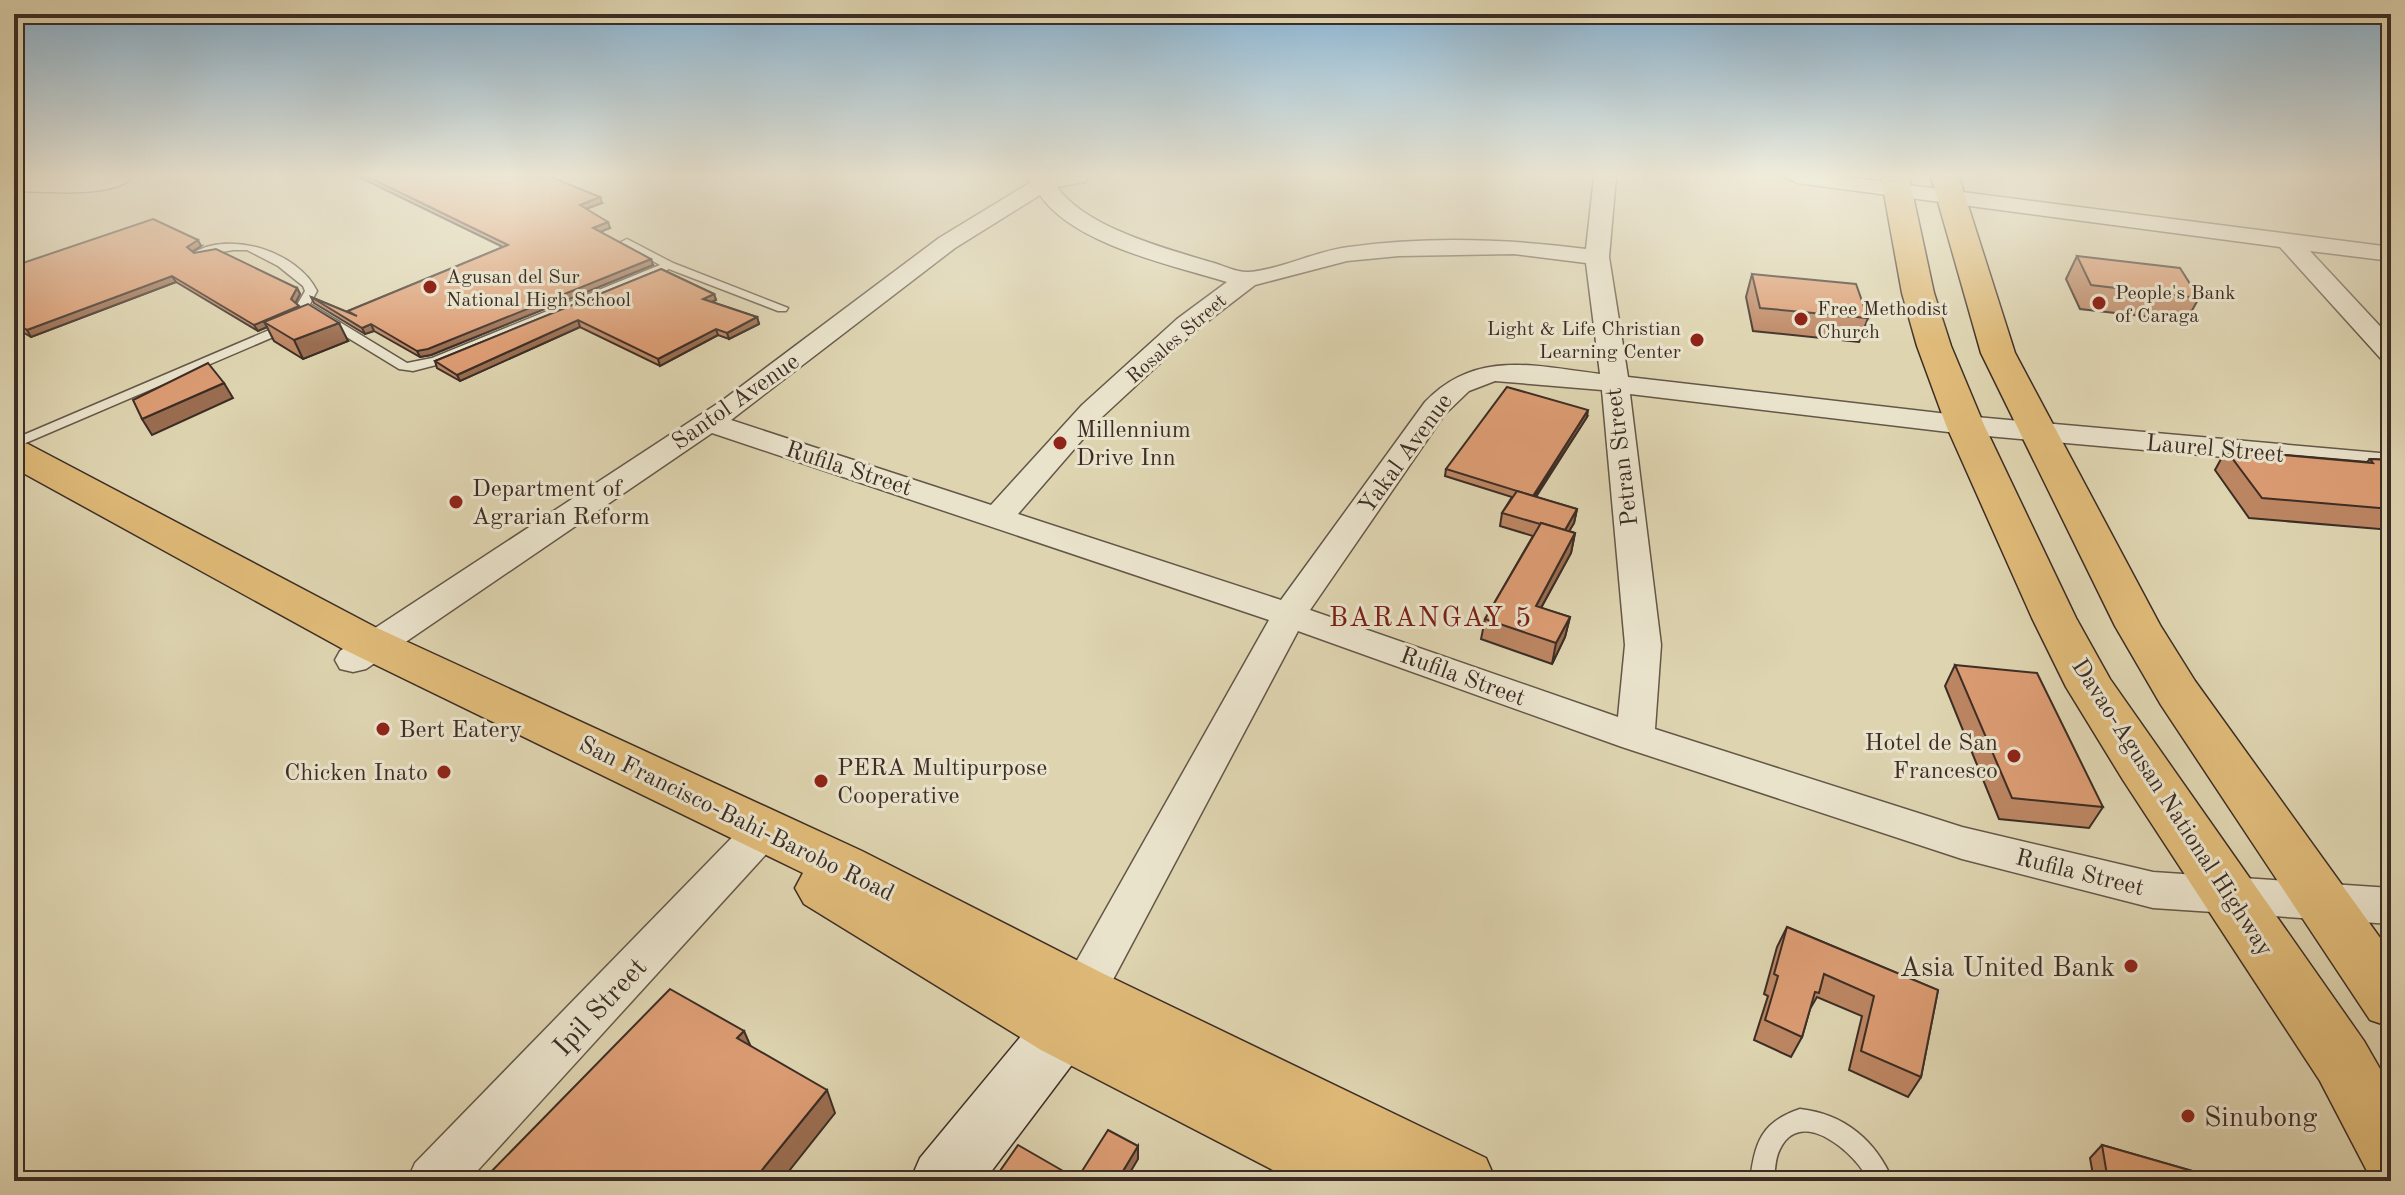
<svg xmlns="http://www.w3.org/2000/svg" width="2405" height="1195" viewBox="0 0 2405 1195" font-family="'Old Standard TT',serif">
<style>
.lines{fill:none;stroke-linecap:round;stroke-linejoin:round}
.lane-casing{stroke:#645748;stroke-width:3}
.street-casing{stroke:#645748;stroke-width:3}
.secondary-casing{stroke:#3c2d25;stroke-width:3}
.primary-casing{stroke:#3c2d25;stroke-width:3}
.highway-casing{stroke:#3c2d25;stroke-width:3}
.lane{fill:#eae3cc;fill-rule:evenodd}
.street{fill:#eae3cc;fill-rule:evenodd}
.secondary{fill:#eae3cc;fill-rule:evenodd}
.primary{fill:#dfba78;fill-rule:evenodd}
.highway{fill:#dfba78;fill-rule:evenodd}
.wall{fill:#bd8663;stroke:#3c2d25;stroke-width:2}
.shaded-wall{fill:#9a6d50;stroke:#3c2d25;stroke-width:2}
.building{fill:#dc9c73;stroke:#3c2d25;stroke-width:2}
.poi-dot{fill:#8f2418;stroke:#eae3cc;stroke-width:3}
.labels{text-anchor:middle;stroke-width:6;stroke-linejoin:round;paint-order:stroke}
.far-poi-label{font-size:20px;fill:#3c2d25;stroke:#eae3cc;text-anchor:start}
.far-street-label{font-size:20px;fill:#3c2d25;stroke:#eae3cc}
.street-label{font-size:24px;fill:#3c2d25;stroke:#eae3cc}
.poi-label{font-size:24px;fill:#3c2d25;stroke:#eae3cc;text-anchor:start}
.quarter-label{font-size:28px;letter-spacing:2px;fill:#7a1f14;stroke:#eae3cc}
.near-poi-label{font-size:28px;fill:#3c2d25;stroke:#eae3cc;text-anchor:end}
.near-street-label{font-size:28px;fill:#3c2d25;stroke:#eae3cc}
</style>
<rect width="100%" height="100%" fill="#ded4b0"/>
<filter id="stains"><feTurbulence type="fractalNoise" baseFrequency=".0025" numOctaves="4"/><feColorMatrix values="0 0 0 0 .2 0 0 0 0 .09 0 0 0 0 .02 0 0 0 .5 -.17"/></filter>
<radialGradient id="worn" r=".72"><stop offset=".6" stop-color="#630" stop-opacity="0"/><stop offset="1" stop-color="#630" stop-opacity=".3"/></radialGradient>
<g class="lines">
<!-- lane casing -->
<g class="lane-casing">
<g id="lane">
<path d="M627,239L673,263L788,308L786,311H778L669,269L440,364L413,371L399,369L299,308L297,305L305,291L303,286L278,266L247,250H233L199,256L193,253C230,230 298,252 317,291L310,304L407,363L432,358L660,265L623,244L621,242Z"/>
<path d="M288,322L292,323V329L14,448V439Z"/>
<path d="M1800,1109C1845,1114 1876,1141 1893,1181H1869C1857,1154 1801,1105 1780,1149C1775,1158 1775,1171 1774,1181H1750C1755,1142 1761,1122 1800,1109Z"/>
</g>
</g>
<!-- street casing -->
<g class="street-casing">
<g id="street">
<path d="M14,177H132C114,199 42,191 14,191Z"/>
<path d="M1027,177H1088L1085,182L1057,187C1086,228 1167,249 1214,263C1224,266 1238,273 1249,272C1283,269 1315,251 1349,247C1428,236 1508,239 1586,249L1594,177H1616L1609,257L1628,377L1965,416L2391,454V472L1965,434L1630,394L1661,645L1655,729L1962,827L2153,872L2391,888V924L2153,908L1962,859L1622,747L1298,631L1099,1006L1083,1012L1067,1006L1060,992L1067,978L1269,620L712,433L366,669L353,672L340,669L335,660L340,651L723,400L939,238L1031,182ZM1040,195C1074,245 1172,265 1227,282L1177,319L1082,405L991,505L731,420L955,248ZM1514,254L1586,263L1600,374C1534,366 1476,349 1425,402L1281,600L1018,514L1102,417L1195,331L1255,285L1347,261L1399,256ZM1495,381L1602,390L1625,645L1618,717L1310,610L1445,414L1469,391Z"/>
<path d="M1786,177H1846L2391,247V261L2310,251L2391,338V362L2382,360L2280,247L1797,183Z"/>
<path d="M765,813L779,818L785,829L779,840L468,1181H407L415,1163L751,818Z"/>
</g>
</g>
<!-- secondary casing -->
<g class="secondary-casing">
<path id="secondary" d="M1078,975L1099,982L1108,1001L1083,1050L984,1181H910L920,1158L1041,1012L1057,982Z"/>
</g>
<!-- primary casing -->
<g class="primary-casing">
<path id="primary" d="M14,440L28,444L375,627L862,851L1104,974L1486,1158L1496,1181H1294L1041,1050L804,904L795,888L803,873L343,649L14,468Z"/>
</g>
<!-- highway casing -->
<g class="highway-casing">
<g id="highway">
<path d="M1881,177H1909L1934,293L1951,346L1984,425L2076,618L2110,679L2364,1041L2391,1088V1181L2368,1173L2320,1081L2123,780L2066,687L2032,618L1946,425L1917,346L1902,293Z"/>
<path d="M1931,177H1959L2015,353L2160,625L2195,681L2391,953V1027L2370,1020L2161,705L2115,626L1981,353Z"/>
</g>
</g>
<!-- lane -->
<use href="#lane" class="lane"/>
<!-- street -->
<use href="#street" class="street"/>
<!-- secondary -->
<use href="#secondary" class="secondary"/>
<!-- primary -->
<use href="#primary" class="primary"/>
<!-- highway -->
<use href="#highway" class="highway"/>
</g>
<!-- wall -->
<g class="wall">
<path d="M359,177H551L602,203L586,209L610,228L600,232L653,265L431,355L420,357L374,331L365,334L314,303L311,297L349,313L348,311L503,247Z"/>
<path d="M201,246L193,252L297,288L300,294L295,303L300,308L348,341L303,359L274,341L267,327L258,331L176,282L31,337L14,327V266Z"/>
<path d="M2077,256L2199,298L2186,321L2080,309L2066,279Z"/>
<path d="M661,269L714,294L716,300L712,302L757,317L759,324L729,339L718,335L660,366L580,327L460,381L437,368L435,361Z"/>
<path d="M1752,274L1868,318L1859,342L1753,331L1746,297Z"/>
<path d="M1587,417L1536,497L1577,509L1574,523L1569,531L1575,533L1571,553L1541,608L1570,617L1565,637L1552,664L1481,639L1485,619L1533,536L1500,526L1502,513L1512,497L1445,476L1446,469Z"/>
<path d="M2226,450L2367,462L2370,459L2391,460V530L2249,518L2215,470Z"/>
<path d="M1955,665L2103,807L2089,828L1999,819L1945,686Z"/>
<path d="M1787,927L1938,990L1921,1077L1908,1097L1849,1070L1862,1016L1817,997L1810,1009L1802,1037L1791,1057L1754,1040L1768,996L1764,994L1777,947Z"/>
<path d="M2102,1145L2227,1181H2094L2090,1158Z"/>
</g>
<!-- shaded-wall -->
<g class="shaded-wall">
<path d="M600,197L602,203L582,210L580,205Z"/>
<path d="M608,222L610,228L595,234L593,228Z"/>
<path d="M198,240L201,246L190,253L187,247Z"/>
<path d="M651,259L653,265L431,355L420,357L417,351Z"/>
<path d="M172,276L176,282L31,337L27,330Z"/>
<path d="M297,288L300,294L294,306L291,299Z"/>
<path d="M714,294L716,300L705,305L703,299Z"/>
<path d="M299,306L302,312L264,322L267,327L258,331L254,325Z"/>
<path d="M757,317L759,324L729,339L727,333Z"/>
<path d="M578,320L580,327L460,381L457,375Z"/>
<path d="M339,323L348,341L303,359L294,340Z"/>
<path d="M371,324L374,331L365,334L362,328Z"/>
<path d="M716,329L718,335L660,366L658,359Z"/>
<path d="M224,383L233,398L152,435L142,419Z"/>
<path d="M1588,410L1587,417L1531,503L1533,497Z"/>
<path d="M1577,509L1574,523L1561,545L1564,532Z"/>
<path d="M1575,533L1571,553L1531,626L1536,606Z"/>
<path d="M1570,617L1565,637L1552,664L1556,643Z"/>
<path d="M744,1031L754,1054L737,1038Z"/>
<path d="M827,1090L835,1113L781,1181H753Z"/>
<path d="M1138,1146V1159L1125,1181H1117Z"/>
</g>
<!-- building -->
<g class="building">
<path d="M368,177H551L600,197L580,205L608,222L593,228L651,259L428,349L417,351L371,324L362,328L311,297L357,316L348,311L508,245Z"/>
<path d="M153,219L198,240L187,247L194,253L216,249L297,288L291,299L299,306L254,325L172,276L27,330L14,323V266Z"/>
<path d="M2077,256L2180,268L2199,298L2091,285Z"/>
<path d="M661,269L714,294L703,299L757,317L727,333L716,329L658,359L578,320L457,375L435,361Z"/>
<path d="M1752,274L1856,284L1868,318L1760,308Z"/>
<path d="M308,304L339,323L294,340L264,322Z"/>
<path d="M208,363L224,383L142,419L133,400Z"/>
<path d="M1507,387L1588,410L1533,496L1446,469Z"/>
<path d="M2226,450L2373,463L2370,459L2391,460V509L2262,498Z"/>
<path d="M1517,491L1577,509L1565,530L1541,523L1540,524L1502,513Z"/>
<path d="M1541,523L1575,533L1536,606L1570,617L1556,643L1485,619Z"/>
<path d="M1955,665L2037,673L2103,807L2012,798Z"/>
<path d="M1787,927L1938,990L1921,1077L1861,1051L1874,996L1824,974L1819,993L1815,992L1802,1037L1765,1020L1778,976L1774,974Z"/>
<path d="M670,989L744,1031L737,1038L827,1090L753,1181H482Z"/>
<path d="M1108,1130L1138,1146L1117,1181H993L1018,1145L1077,1179Z"/>
<path d="M2102,1145L2227,1181H2108Z"/>
</g>
<!-- sky -->
<linearGradient id="sky" x2="0" y2="1"><stop stop-color="#88b4d4"/><stop offset="0.51" stop-color="#f0ecdb"/><stop offset="1" stop-color="#f0ecdb" stop-opacity="0"/></linearGradient>
<rect width="2405" height="344" fill="url(#sky)"/>
<!-- markers -->
<g class="poi-dot">
<circle cx="430" cy="287" r="8"/>
<circle cx="2099" cy="303" r="8"/>
<circle cx="1801" cy="319" r="8"/>
<circle cx="1697" cy="340" r="8"/>
<circle cx="1060" cy="443" r="8"/>
<circle cx="456" cy="502" r="8"/>
<circle cx="383" cy="729" r="8"/>
<circle cx="2014" cy="756" r="8"/>
<circle cx="444" cy="772" r="8"/>
<circle cx="821" cy="781" r="8"/>
<circle cx="2131" cy="966" r="8"/>
<circle cx="2188" cy="1116" r="8"/>
</g>
<g class="labels">
<!-- far-poi labels -->
<g class="far-poi-label">
<text x="446" y="283">Agusan del Sur<tspan x="446" dy="23">National High School</tspan></text>
<text x="2115" y="299">People's Bank<tspan x="2115" dy="23">of Caraga</tspan></text>
<text x="1817" y="315">Free Methodist<tspan x="1817" dy="23">Church</tspan></text>
<text x="1681" y="335" text-anchor="end">Light &amp; Life Christian<tspan x="1681" dy="23">Learning Center</tspan></text>
</g>
<!-- far-street labels -->
<g class="far-street-label">
<text transform="translate(1176 338) rotate(-41)" y="7">Rosales Street</text>
</g>
<!-- street labels -->
<g class="street-label">
<text transform="translate(735 401) rotate(-35)" y="8">Santol Avenue</text>
<text transform="translate(2215 448) rotate(5)" y="8">Laurel Street</text>
<text transform="translate(1405 453) rotate(-54)" y="8">Yakal Avenue</text>
<text transform="translate(1621 457) rotate(-97)" y="8">Petran Street</text>
<text transform="translate(849 468) rotate(18)" y="8">Rufila Street</text>
<text transform="translate(1463 676) rotate(20)" y="8">Rufila Street</text>
<text transform="translate(2173 807) rotate(57)" y="8">Davao-Agusan National Highway</text>
<text transform="translate(737 818) rotate(26)" y="8">San Francisco-Bahi-Barobo Road</text>
<text transform="translate(2080 872) rotate(14)" y="8">Rufila Street</text>
</g>
<!-- poi labels -->
<g class="poi-label">
<text x="1076" y="437">Millennium<tspan x="1076" dy="28">Drive Inn</tspan></text>
<text x="472" y="496">Department of<tspan x="472" dy="28">Agrarian Reform</tspan></text>
<text x="399" y="737">Bert Eatery</text>
<text x="1998" y="750" text-anchor="end">Hotel de San<tspan x="1998" dy="28">Francesco</tspan></text>
<text x="837" y="775">PERA Multipurpose<tspan x="837" dy="28">Cooperative</tspan></text>
<text x="428" y="780" text-anchor="end">Chicken Inato</text>
</g>
<!-- quarter labels -->
<g class="quarter-label">
<text x="1431" y="626">BARANGAY 5</text>
</g>
<!-- near-poi labels -->
<g class="near-poi-label">
<text x="2115" y="976">Asia United Bank</text>
<text x="2204" y="1126" text-anchor="start">Sinubong</text>
</g>
<!-- near-street labels -->
<g class="near-street-label">
<text transform="translate(599 1006) rotate(-47)" y="10">Ipil Street</text>
</g>
</g>
<!-- margin -->
<rect width="2405" height="1195" fill="none" stroke="#ded4b0" stroke-width="48"/>
<rect x="16" y="16" width="2373" height="1163" fill="none" stroke="#3c2d25" stroke-width="4"/>
<rect x="24" y="24" width="2357" height="1147" fill="none" stroke="#3c2d25" stroke-width="2"/>
<rect width="100%" height="100%" filter="url(#stains)"/>
<rect width="100%" height="100%" fill="url(#worn)"/>
</svg>
